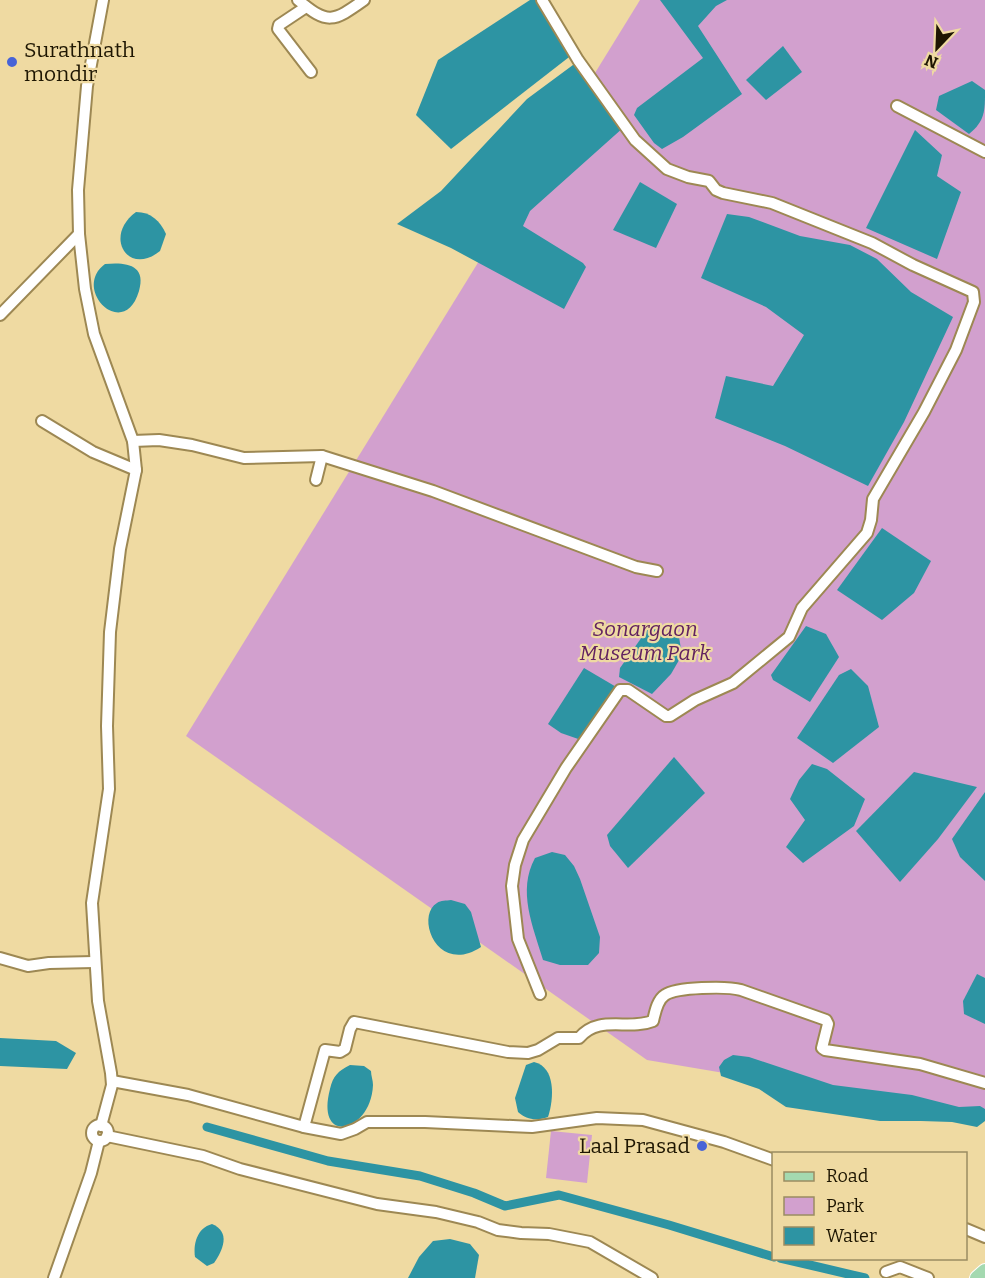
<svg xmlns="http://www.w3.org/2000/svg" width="985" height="1278" viewBox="0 0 985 1278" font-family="Bitter,serif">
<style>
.green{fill:#d2a0ce}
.water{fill:#2d94a3}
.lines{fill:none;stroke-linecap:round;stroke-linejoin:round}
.canal{stroke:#2d94a3;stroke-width:9}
.minor-casing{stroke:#9d8853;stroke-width:14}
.major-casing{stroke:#fff;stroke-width:16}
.minor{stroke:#fff;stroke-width:10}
.major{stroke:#a4d9b0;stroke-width:14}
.poi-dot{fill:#4763d7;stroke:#efdaa2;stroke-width:2}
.labels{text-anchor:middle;stroke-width:4.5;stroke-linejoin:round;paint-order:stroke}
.poi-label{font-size:21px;fill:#1e1602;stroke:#efdaa2;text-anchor:start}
.park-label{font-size:21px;font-style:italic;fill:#622260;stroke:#efdaa2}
</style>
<rect width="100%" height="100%" fill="#efdaa2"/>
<!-- green -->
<g class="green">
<path d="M640,0H985V1117L647,1060L186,736Z"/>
<path d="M551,1131L592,1135L587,1183L546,1178Z"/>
</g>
<!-- water -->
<g class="water">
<path d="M530,0H538L573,54L451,149L416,115L438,60Z"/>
<path d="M660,0H727L716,6L698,26L742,94L683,137L662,149L654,143L634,115L637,108L703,58Z"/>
<path d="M783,46L802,72L766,100L746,80Z"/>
<path d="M577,62L624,127L530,211L523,226L583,263L586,267L564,309L451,248L397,224L441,191L527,99Z"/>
<path d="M972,81L985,90C985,111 985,121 969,134L936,110L939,96Z"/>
<path d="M915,130L942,155L937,176L961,192L937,259L866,228Z"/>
<path d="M640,182L677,204L656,248L613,230Z"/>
<path d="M136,212C151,212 160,221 166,234L160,251C128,277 103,236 136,212Z"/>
<path d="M727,214L749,217L800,236L850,245L877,259L911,292L953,317L904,422L868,486L785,446L715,418L726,376L773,386L804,335L766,307L701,278Z"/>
<path d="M105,264C125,262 147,264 139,291C124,342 71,289 105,264Z"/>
<path d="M882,528L931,561L914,593L882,620L837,590Z"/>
<path d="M806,626L826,634L839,657L810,702L773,680L771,675Z"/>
<path d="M649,627L679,637L682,655L671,674L652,694L619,677L620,668Z"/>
<path d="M584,668L618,688L584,741L561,733L548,724Z"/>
<path d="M851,669L868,686L879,727L833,763L797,738L839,675Z"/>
<path d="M674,757L705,793L628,868L610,846L607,835Z"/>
<path d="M812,764L827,769L865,799L854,826L803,863L786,847L805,820L790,799L799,780Z"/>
<path d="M914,772L977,787L938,839L900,882L856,831Z"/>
<path d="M985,792V881L960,857L952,839Z"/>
<path d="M552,852L565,855L574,866L580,879L600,937L599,953L588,965H560L543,960C533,926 517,891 535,858Z"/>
<path d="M451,900L465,904L471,912L481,947C437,976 415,916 437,903C441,900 446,901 451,900Z"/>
<path d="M977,974L985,978V1024L964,1014L963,1001Z"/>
<path d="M0,1038L56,1041L76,1053L67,1069L0,1066Z"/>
<path d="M733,1055L749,1057L833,1085L912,1095L959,1107L980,1106L985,1109V1121L977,1127L952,1122L921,1121H880L786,1107L759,1089L721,1076L719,1067L724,1060Z"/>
<path d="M534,1062C556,1067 554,1099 548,1117C536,1121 527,1120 518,1112L515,1098L526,1065Z"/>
<path d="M350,1065L364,1066L371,1071C371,1076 373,1080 373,1085C371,1133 315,1146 330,1089C333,1076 338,1071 350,1065Z"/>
<path d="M212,1224C231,1232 223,1250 214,1263L207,1266L195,1257C193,1244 197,1228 212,1224Z"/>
<path d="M450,1239L470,1244L479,1255L475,1278H408L419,1257L433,1241Z"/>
</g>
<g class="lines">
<!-- canal -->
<g class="canal">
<path d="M207,1127L328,1161L420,1176L474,1193L505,1206L559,1195L669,1225L774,1257"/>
<path d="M780,1258L865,1278"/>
</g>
<!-- minor casing -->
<g class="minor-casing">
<g id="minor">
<path d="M298,0C328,25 333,22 364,0"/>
<path d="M306,7L279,25L278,29L311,72"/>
<path d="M897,106L985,152"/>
<path d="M0,315L79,234"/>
<path d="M42,421L93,452L136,470"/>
<path d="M133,441L159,440L192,445L244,458L322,456L433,491L636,567L657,571"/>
<path d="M316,480L322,456"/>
<path d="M0,958L28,966L49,963L94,962"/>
<path d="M540,994L518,939L512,886L515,865L523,840L566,768L620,690H628L666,716H670L695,700L733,683L789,637L802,608L867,533L871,520L873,499L924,412L956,350L974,302L973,292L913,265L872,243L772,203L723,193L716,190L709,181L688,177L667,169L635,140L578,60L542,0"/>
<path d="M112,1081L188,1095L304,1127L341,1134L355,1129L367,1122H425L532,1127L597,1118L643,1120L724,1142L774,1160"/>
<circle cx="100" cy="1133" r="8"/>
<path d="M101,1126L112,1085L111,1073L98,1001L92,903L109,789L107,726L110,632L120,549L136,470L133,441L94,334L85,289L79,234L78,190L87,86L103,0"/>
<path d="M304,1127L325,1050L340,1052L345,1049L350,1029L354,1022L508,1052L528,1053L538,1050L558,1038H579C599,1014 628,1031 653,1021C655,1013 657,1000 665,995C676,987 727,986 741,990L826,1020L828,1024L822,1048L825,1050L920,1064L985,1083"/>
<path d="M107,1136L203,1156L240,1169L377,1204L436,1212L478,1222L498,1230L521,1233L549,1234L590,1242L652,1278"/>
<path d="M966,1229L985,1237"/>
<path d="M886,1272L900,1267L928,1278"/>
<path d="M54,1278L91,1173L99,1141"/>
</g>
</g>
<!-- major casing -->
<g class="major-casing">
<path id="major" d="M977,1278L985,1271"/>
</g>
<!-- minor -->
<use href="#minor" class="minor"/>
<!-- major -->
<use href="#major" class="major"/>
</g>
<!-- markers -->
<g class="poi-dot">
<circle cx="12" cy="62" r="6"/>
<circle cx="702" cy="1146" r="6"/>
</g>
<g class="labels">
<!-- poi labels -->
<g class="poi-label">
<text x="24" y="57">Surathnath<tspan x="24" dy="24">mondir</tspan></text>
<text x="690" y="1153" text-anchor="end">Laal Prasad</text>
</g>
<!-- park labels -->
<g class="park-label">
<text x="645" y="636">Sonargaon<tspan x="645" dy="24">Museum Park</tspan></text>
</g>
</g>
<!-- legend -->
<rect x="772" y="1152" width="195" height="108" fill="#efdaa2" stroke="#9b8c62" stroke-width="1.5"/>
<rect x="784" y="1172" width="30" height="9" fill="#a4d9b0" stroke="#9b8c62" stroke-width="1.5"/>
<text x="826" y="1182" font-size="18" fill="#1e1602">Road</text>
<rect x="784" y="1197" width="30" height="18" fill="#d2a0ce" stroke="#9b8c62" stroke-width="1.5"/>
<text x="826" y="1212" font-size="18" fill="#1e1602">Park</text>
<rect x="784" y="1227" width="30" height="18" fill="#2d94a3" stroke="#9b8c62" stroke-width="1.5"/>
<text x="826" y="1242" font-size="18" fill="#1e1602">Water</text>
<!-- north arrow -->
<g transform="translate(937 48) rotate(203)" stroke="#efdaa2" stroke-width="4.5" paint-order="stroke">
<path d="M0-4.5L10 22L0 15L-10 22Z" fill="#1e1602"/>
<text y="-9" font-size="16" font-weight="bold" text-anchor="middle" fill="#1e1602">N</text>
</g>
</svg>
